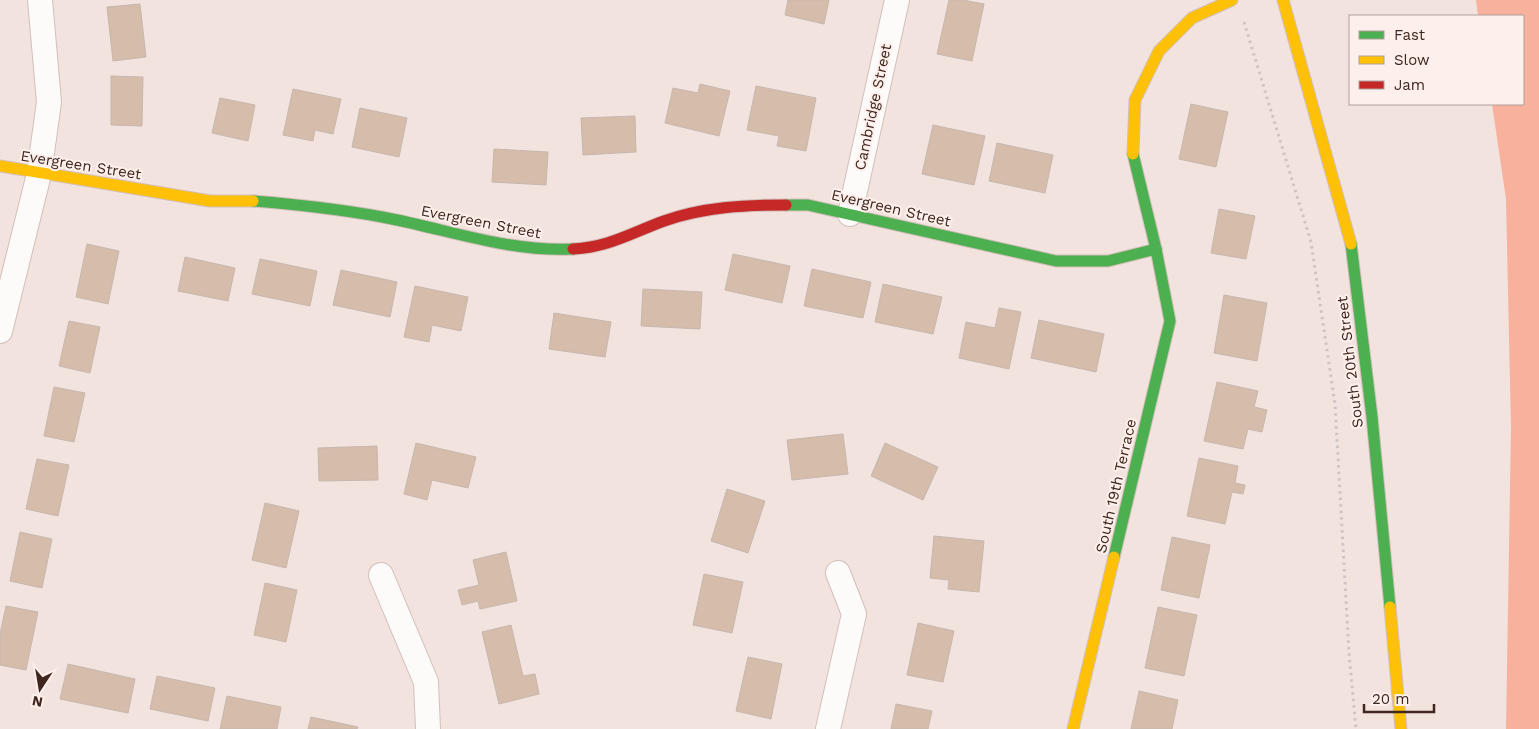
<svg xmlns="http://www.w3.org/2000/svg" width="1539" height="729" viewBox="0 0 1539 729" font-family="'Work Sans',sans-serif">
<style>
.forest{fill:#f7b19c}
.building{fill:#d5bcab;stroke:#c7b7ae}
.lines{fill:none;stroke-linecap:round;stroke-linejoin:round}
.street-casing{stroke:#d2bfba;stroke-width:26}
.fast-casing{stroke:#d2bfba;stroke-width:13}
.slow-casing{stroke:#d2bfba;stroke-width:13}
.jam-casing{stroke:#d2bfba;stroke-width:13}
.path{stroke:#cdc4c3;stroke-width:3;stroke-dasharray:2.5 4;stroke-linecap:butt}
.street{stroke:#fdfbfa;stroke-width:24}
.fast{stroke:#4caf50;stroke-width:11}
.slow{stroke:#ffc107;stroke-width:11}
.jam{stroke:#c62828;stroke-width:11}
.labels{text-anchor:middle;stroke-width:4;stroke-linejoin:round;paint-order:stroke}
.street-label{font-size:15px;fill:#3f261f;stroke:#fdefeb}
</style>
<rect width="100%" height="100%" fill="#f2e3df"/>
<!-- forest -->
<path class="forest" d="M1476,0H1539V729H1506L1511,428L1506,199L1492,104H1523V16H1478Z"/>
<!-- building -->
<g class="building">
<path d="M788,0H829L824,24L785,15Z"/>
<path d="M949,0H963L984,4L972,61L937,54Z"/>
<path d="M140,4L146,57L113,61L107,7Z"/>
<path d="M111,76L143,77L142,126L111,125Z"/>
<path d="M700,84L730,91L719,136L665,123L673,88L698,93Z"/>
<path d="M756,86L816,98L806,151L777,146L779,136L747,130Z"/>
<path d="M293,89L341,99L333,134L315,130L313,141L283,135Z"/>
<path d="M220,98L255,105L248,141L212,133Z"/>
<path d="M1191,104L1228,112L1216,167L1179,159Z"/>
<path d="M360,108L407,118L399,157L352,147Z"/>
<path d="M635,116L636,152L583,155L581,118Z"/>
<path d="M933,125L985,136L974,185L922,174Z"/>
<path d="M997,143L1053,155L1045,193L989,181Z"/>
<path d="M494,149L548,152L546,185L492,182Z"/>
<path d="M1219,209L1255,216L1246,259L1211,253Z"/>
<path d="M87,244L119,251L108,304L76,297Z"/>
<path d="M733,254L790,266L782,303L725,290Z"/>
<path d="M185,257L235,268L228,301L178,291Z"/>
<path d="M260,259L317,271L310,306L252,294Z"/>
<path d="M812,269L871,282L863,318L804,306Z"/>
<path d="M341,270L397,282L390,317L333,305Z"/>
<path d="M883,284L942,297L933,334L875,322Z"/>
<path d="M415,286L468,297L461,331L432,325L429,342L404,337Z"/>
<path d="M643,289L702,292L700,329L641,326Z"/>
<path d="M1224,295L1267,303L1257,361L1214,353Z"/>
<path d="M999,308L1021,312L1009,369L959,358L966,322L995,328Z"/>
<path d="M554,313L611,322L605,357L549,349Z"/>
<path d="M1039,320L1104,334L1096,372L1031,358Z"/>
<path d="M69,321L100,327L90,373L59,366Z"/>
<path d="M1217,382L1258,391L1254,407L1267,410L1262,432L1248,429L1243,449L1204,441Z"/>
<path d="M54,387L85,393L74,442L44,436Z"/>
<path d="M843,434L848,474L792,480L787,440Z"/>
<path d="M416,443L476,457L468,488L432,480L427,500L404,494Z"/>
<path d="M885,443L938,467L923,500L871,476Z"/>
<path d="M377,446L378,480L319,481L318,448Z"/>
<path d="M1199,458L1238,466L1235,483L1245,485L1243,494L1232,492L1225,524L1187,516Z"/>
<path d="M37,459L69,465L58,516L26,509Z"/>
<path d="M727,489L765,501L748,553L711,541Z"/>
<path d="M265,503L299,511L286,568L252,560Z"/>
<path d="M20,532L52,539L42,588L10,581Z"/>
<path d="M934,536L984,541L979,592L948,589L949,580L930,578Z"/>
<path d="M1172,537L1210,545L1199,598L1161,590Z"/>
<path d="M506,552L517,601L480,609L478,601L462,605L458,590L479,585L473,560Z"/>
<path d="M704,574L743,582L732,633L693,625Z"/>
<path d="M265,583L297,590L286,642L254,635Z"/>
<path d="M6,606L38,612L26,670L0,665V634Z"/>
<path d="M1158,607L1197,615L1184,676L1145,668Z"/>
<path d="M918,623L954,631L943,682L907,675Z"/>
<path d="M511,625L523,676L535,674L539,694L499,704L482,632Z"/>
<path d="M748,657L782,664L771,719L736,711Z"/>
<path d="M68,664L135,679L128,713L60,699Z"/>
<path d="M157,676L215,688L208,721L150,709Z"/>
<path d="M1139,691L1178,700L1172,729H1131Z"/>
<path d="M227,696L281,707L277,729H220Z"/>
<path d="M896,704L932,711L928,729H891Z"/>
<path d="M311,717L358,727L357,729H308Z"/>
</g>
<g class="lines">
<!-- street casing -->
<g class="street-casing">
<g id="street">
<path d="M850,214L897,0"/>
<path d="M0,331L39,174L49,102L40,0"/>
<path d="M381,575L426,682L428,729"/>
<path d="M828,729L854,614L838,573"/>
</g>
</g>
<!-- fast casing -->
<g class="fast-casing">
<g id="fast">
<path d="M253,201C302,205 349,210 397,220C455,232 512,252 573,249"/>
<path d="M786,205H808L1056,261H1108L1156,249"/>
<path d="M1351,244L1372,417L1390,607"/>
<path d="M1114,557L1170,321L1156,249L1133,154"/>
</g>
</g>
<!-- slow casing -->
<g class="slow-casing">
<g id="slow">
<path d="M1283,0L1351,244"/>
<path d="M1133,154L1135,100L1159,51L1192,18L1232,0"/>
<path d="M0,166L210,201H253"/>
<path d="M1390,607L1401,729"/>
<path d="M1073,729L1114,557"/>
</g>
</g>
<!-- jam casing -->
<g class="jam-casing">
<path id="jam" d="M573,249C609,247 631,233 664,221C703,207 745,205 786,205"/>
</g>
<!-- path -->
<path class="path" d="M1244,22L1311,242L1335,404L1349,653L1356,729"/>
<!-- street -->
<use href="#street" class="street"/>
<!-- fast -->
<use href="#fast" class="fast"/>
<!-- slow -->
<use href="#slow" class="slow"/>
<!-- jam -->
<use href="#jam" class="jam"/>
</g>
<g class="labels">
<!-- street labels -->
<g class="street-label">
<text transform="translate(873 107) rotate(-78)" y="5">Cambridge Street</text>
<text transform="translate(81 165) rotate(9)" y="5">Evergreen Street</text>
<text transform="translate(891 208) rotate(13)" y="5">Evergreen Street</text>
<text transform="translate(481 222) rotate(11)" y="5">Evergreen Street</text>
<text transform="translate(1350 362) rotate(-97)" y="5">South 20th Street</text>
<text transform="translate(1116 486) rotate(-77)" y="5">South 19th Terrace</text>
</g>
</g>
<!-- legend -->
<rect x="1349" y="15" width="175" height="90" fill="#fdefeb" stroke="#b19f99"/>
<rect x="1359" y="31" width="25" height="8" fill="#4caf50" stroke="#b19f99"/>
<text x="1394" y="40" font-size="15" fill="#3f261f">Fast</text>
<rect x="1359" y="56" width="25" height="8" fill="#ffc107" stroke="#b19f99"/>
<text x="1394" y="65" font-size="15" fill="#3f261f">Slow</text>
<rect x="1359" y="81" width="25" height="8" fill="#c62828" stroke="#b19f99"/>
<text x="1394" y="90" font-size="15" fill="#3f261f">Jam</text>
<!-- north arrow -->
<g transform="translate(40 689) rotate(192)" stroke="#fdefeb" stroke-width="4" paint-order="stroke">
<path d="M0-4L9 19L0 12L-9 19Z" fill="#3f261f"/>
<text y="-8" font-size="14" font-weight="bold" text-anchor="middle" fill="#3f261f">N</text>
</g>
<!-- scale -->
<path d="M1364 704v8h70v-8" fill="none" stroke="#3f261f" stroke-width="2.5"/>
<text x="1372" y="704" font-size="15" fill="#3f261f" stroke="#fdefeb" stroke-width="4" paint-order="stroke">20 m</text>
</svg>
